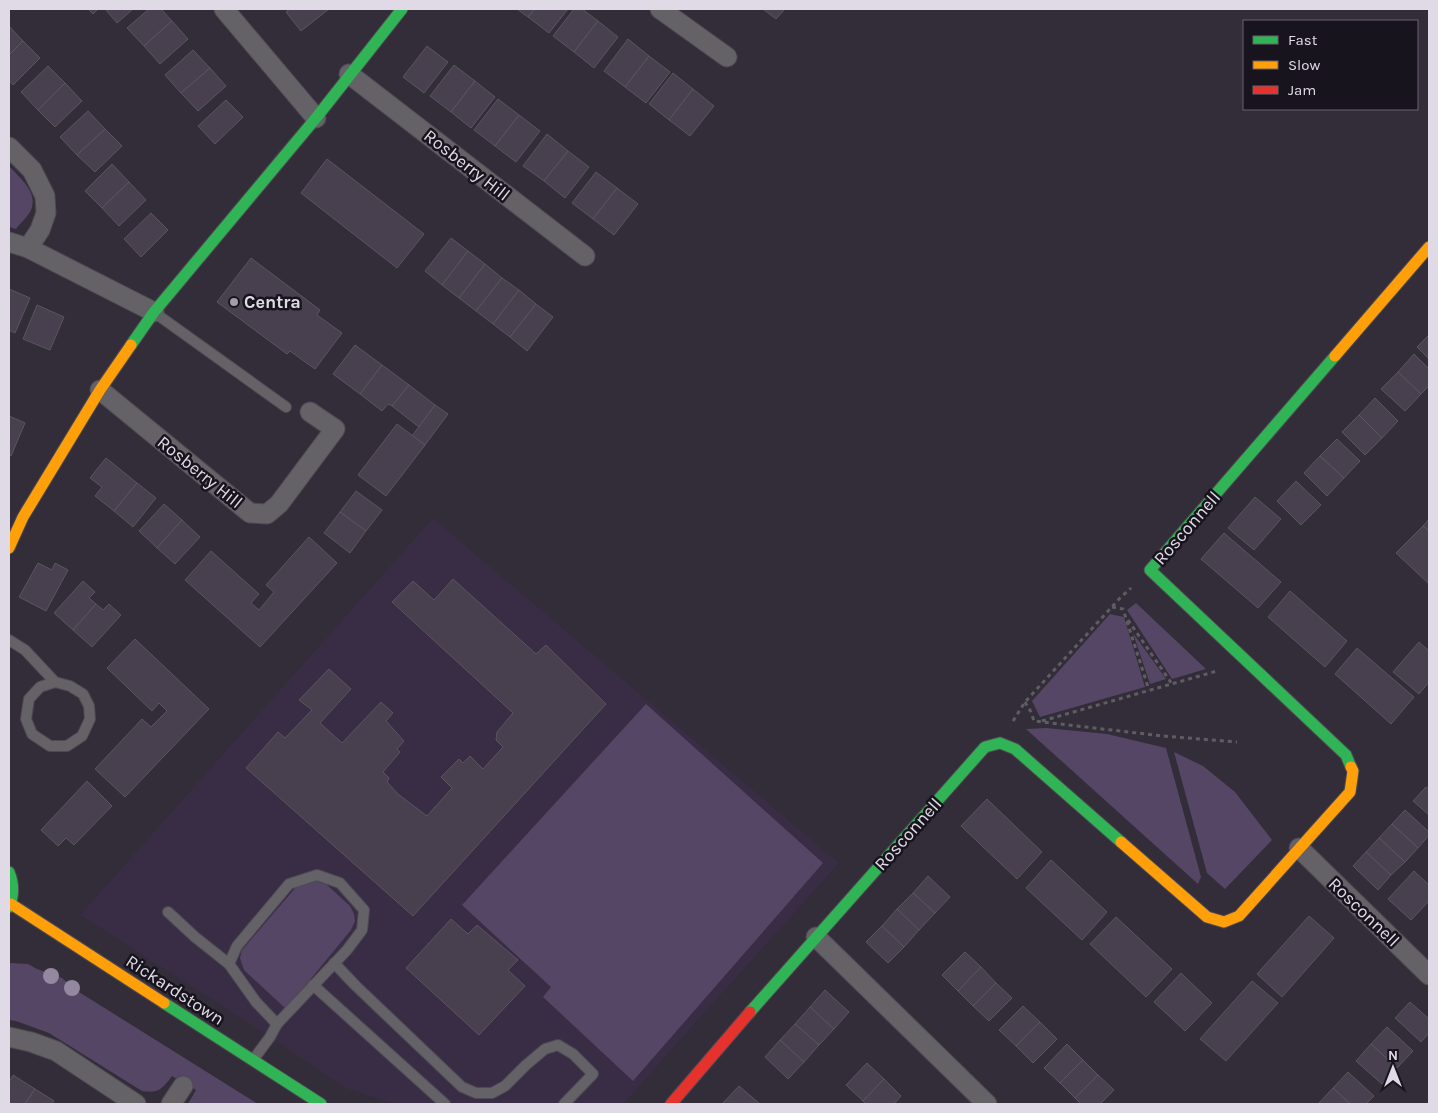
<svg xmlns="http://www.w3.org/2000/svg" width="1438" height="1113" viewBox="0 0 1438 1113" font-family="Karla,sans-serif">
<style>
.built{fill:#382d44}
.green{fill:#554666}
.building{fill:#48404f;stroke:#5a555f}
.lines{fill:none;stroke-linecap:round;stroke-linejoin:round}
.lane-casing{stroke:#4e4a53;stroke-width:12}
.street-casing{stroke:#4e4a53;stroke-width:21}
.fast-casing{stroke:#4e4a53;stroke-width:13}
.slow-casing{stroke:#4e4a53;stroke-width:13}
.jam-casing{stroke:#4e4a53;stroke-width:13}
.path{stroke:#605d62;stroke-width:3;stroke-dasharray:4 4;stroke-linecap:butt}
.lane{stroke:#646167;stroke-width:10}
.street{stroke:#646167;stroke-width:19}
.fast{stroke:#30b455;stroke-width:11}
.slow{stroke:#ff9f0a;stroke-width:11}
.jam{stroke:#e5322d;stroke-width:11}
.tree{fill:#93889f}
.poi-dot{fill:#a39daa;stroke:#18141d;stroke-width:2}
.labels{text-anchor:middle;stroke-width:5;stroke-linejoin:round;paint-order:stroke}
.street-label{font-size:18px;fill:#e0dae7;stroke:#18141d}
.poi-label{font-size:18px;font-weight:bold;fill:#e0dae7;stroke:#18141d;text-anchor:start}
</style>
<rect width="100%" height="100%" fill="#322d38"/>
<!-- built -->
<path class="built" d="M433,518L839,863L623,1104H395L345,1088L270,1037L80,915Z"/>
<!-- green -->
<g class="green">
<path d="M9,166C19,177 39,193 31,210C28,217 20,223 16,229L9,227Z"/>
<path d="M1136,603L1206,669L1172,679L1127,610Z"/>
<path d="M1110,614L1124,617L1145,687L1040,717L1032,701Z"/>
<path d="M1133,633L1166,679L1150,684Z"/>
<path d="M646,704L823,863L633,1081L543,997L551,987L462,905Z"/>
<path d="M1046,728L1107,734L1166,748L1201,877L1198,884L1026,729Z"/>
<path d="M1174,752L1203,766L1235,792L1272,840L1225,889L1207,873Z"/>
<path d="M313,880L326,884L350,906L354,914L355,921L351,930L286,1009L244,970L240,958L242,950L297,886Z"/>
<path d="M9,963L28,964L37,969L62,978L79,992L258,1104H188L196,1090L172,1076C163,1088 159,1094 142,1091L49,1033L16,1021L9,1020Z"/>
</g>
<!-- building -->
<g class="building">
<path d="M88,9H98L93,14Z"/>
<path d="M105,9H133L117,23Z"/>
<path d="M149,9H161L172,21L144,46L127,28Z"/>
<path d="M290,9H329L301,31L286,12Z"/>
<path d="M517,9H535L528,17Z"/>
<path d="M535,9H568L549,33L528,17Z"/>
<path d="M574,9H582L598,21L574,52L553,36Z"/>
<path d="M763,9H785L776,19Z"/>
<path d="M172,21L188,39L160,64L144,46Z"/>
<path d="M598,21L618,37L594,68L574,52Z"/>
<path d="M9,26L23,41L9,55Z"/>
<path d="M628,39L649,56L625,87L604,71Z"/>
<path d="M23,41L40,58L13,85L9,80V55Z"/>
<path d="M427,46L448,62L424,93L403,77Z"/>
<path d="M193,50L210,68L181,93L165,75Z"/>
<path d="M649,56L670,72L646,103L625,87Z"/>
<path d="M454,65L475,81L451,112L430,96Z"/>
<path d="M48,66L65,83L38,110L21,92Z"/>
<path d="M210,68L226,86L198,111L181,93Z"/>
<path d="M673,73L693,89L669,120L649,104Z"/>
<path d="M475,81L495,97L471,128L451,112Z"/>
<path d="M65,83L82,101L55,127L38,110Z"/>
<path d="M693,89L714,106L690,136L669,120Z"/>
<path d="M498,99L519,115L495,146L474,130Z"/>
<path d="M226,100L243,117L215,144L198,126Z"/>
<path d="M88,111L105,129L77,155L60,137Z"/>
<path d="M519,115L540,131L516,162L495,146Z"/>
<path d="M105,129L122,146L95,172L77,155Z"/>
<path d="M547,134L568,151L544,181L523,166Z"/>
<path d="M568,151L589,167L565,198L544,181Z"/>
<path d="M327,159L424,234L397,268L301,193Z"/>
<path d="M112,164L129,182L102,208L85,191Z"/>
<path d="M596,172L617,188L593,219L572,203Z"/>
<path d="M129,182L146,200L119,226L102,208Z"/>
<path d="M617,188L638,204L614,235L593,219Z"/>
<path d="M151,213L168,230L141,257L124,239Z"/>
<path d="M451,238L468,251L442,285L425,271Z"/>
<path d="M468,251L485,264L459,298L442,285Z"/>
<path d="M251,258L320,310L317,315L342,333L315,369L290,351L287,354L217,302Z"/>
<path d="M485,264L502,278L476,311L459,298Z"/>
<path d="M502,278L519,290L493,324L476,311Z"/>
<path d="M9,289L30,298L15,333L9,330Z"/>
<path d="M519,290L536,304L510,337L493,324Z"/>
<path d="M536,304L553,317L527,351L510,337Z"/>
<path d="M37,305L64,317L50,350L23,339Z"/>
<path d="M1429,335V359L1417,347Z"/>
<path d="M355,345L382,365L360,394L333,374Z"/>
<path d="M1414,354L1429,369V386L1421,394L1398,372Z"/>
<path d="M382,365L409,385L392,406L388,404L382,411L360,394Z"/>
<path d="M1398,372L1421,394L1405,411L1381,389Z"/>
<path d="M409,385L435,405L419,427L392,406Z"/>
<path d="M1375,398L1398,421L1382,438L1359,415Z"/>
<path d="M435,405L448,414L425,445L412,436Z"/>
<path d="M1359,415L1382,438L1365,455L1342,432Z"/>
<path d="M9,416L25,423L11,456L9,455Z"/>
<path d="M397,424L425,445L386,496L358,475Z"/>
<path d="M1337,439L1360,461L1344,478L1320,456Z"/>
<path d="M1320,456L1344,478L1327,496L1304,473Z"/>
<path d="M106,458L137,483L114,511L95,496L102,487L90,478Z"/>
<path d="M1296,481L1321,505L1301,525L1277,501Z"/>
<path d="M137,483L156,498L133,527L114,511Z"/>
<path d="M356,491L382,510L366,531L340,512Z"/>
<path d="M1255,497L1281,519L1254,550L1228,528Z"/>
<path d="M164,504L182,520L157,548L139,531Z"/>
<path d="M340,512L366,531L350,553L324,533Z"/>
<path d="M1429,519V531L1423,526Z"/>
<path d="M182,520L200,537L175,564L157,548Z"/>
<path d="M1423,526L1429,531V582L1428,583L1396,553Z"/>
<path d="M1224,533L1281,582L1258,608L1201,559Z"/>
<path d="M309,537L337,563L260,647L185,580L211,551L259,594L251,603L259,610L274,592L266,585Z"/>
<path d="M38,563L52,570L55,563L68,570L46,611L19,597Z"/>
<path d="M453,579L536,654L546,645L606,704L413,916L246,768L278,732L285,738L312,710L299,700L329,669L351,689L320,723L342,743L381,702L393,713L386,721L404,741L397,749L400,752L383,772L389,778L387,782L398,794L427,816L452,788L441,777L459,759L463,763L470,756L483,769L503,747L496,740L497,732L513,713L392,602L413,581L434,600Z"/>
<path d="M83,581L95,592L89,598L96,604L73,630L54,613Z"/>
<path d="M1290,591L1347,641L1325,667L1268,617Z"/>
<path d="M96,604L103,610L109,604L121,615L92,647L73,630Z"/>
<path d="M135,639L209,709L125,797L95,769L142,719L151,727L167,711L159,703L152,711L107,668Z"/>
<path d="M1419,642L1429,651V682L1419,694L1393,672Z"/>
<path d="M1357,648L1414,697L1391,724L1335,674Z"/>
<path d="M87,781L112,806L74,845L66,838L58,846L41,830Z"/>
<path d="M1426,787L1429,789V815L1413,801Z"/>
<path d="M987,799L1042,852L1017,879L961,826Z"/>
<path d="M1405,810L1429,832V835L1418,848L1392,824Z"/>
<path d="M1392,824L1418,848L1405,862L1379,838Z"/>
<path d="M1379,838L1405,862L1391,875L1366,852Z"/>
<path d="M1366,852L1391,875L1378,890L1353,866Z"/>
<path d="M1051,860L1107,912L1082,940L1026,888Z"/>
<path d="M1414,871L1429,885V901L1411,920L1388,899Z"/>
<path d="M928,876L950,897L935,913L913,893Z"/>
<path d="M913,893L935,913L919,930L897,909Z"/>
<path d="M897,909L919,930L904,947L882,926Z"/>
<path d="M1309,916L1334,938L1282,997L1257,974Z"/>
<path d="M1116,917L1172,969L1146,997L1090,944Z"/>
<path d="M451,919L468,934L477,925L518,960L508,970L525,986L479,1035L406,968Z"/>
<path d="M882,926L904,947L888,963L866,942Z"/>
<path d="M965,952L981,967L958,991L942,975Z"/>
<path d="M981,967L996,983L973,1006L958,991Z"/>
<path d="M1181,973L1212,1003L1185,1031L1154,1002Z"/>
<path d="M1252,981L1278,1003L1226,1061L1200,1039Z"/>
<path d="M996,983L1012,998L989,1021L973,1006Z"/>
<path d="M825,990L849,1012L834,1029L810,1007Z"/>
<path d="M1410,1002L1429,1019V1033L1421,1042L1395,1018Z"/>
<path d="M1023,1006L1040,1022L1016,1046L999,1030Z"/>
<path d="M810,1007L834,1029L819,1045L795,1024Z"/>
<path d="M1040,1022L1057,1039L1033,1063L1016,1046Z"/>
<path d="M795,1024L819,1045L804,1062L780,1040Z"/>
<path d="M1387,1027L1413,1051L1397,1068L1371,1044Z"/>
<path d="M780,1040L804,1062L788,1079L765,1057Z"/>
<path d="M1067,1044L1083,1060L1060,1083L1044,1068Z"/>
<path d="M1371,1044L1397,1068L1382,1084L1356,1061Z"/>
<path d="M1083,1060L1098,1075L1075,1098L1060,1083Z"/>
<path d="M867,1063L884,1079L863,1101L846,1085Z"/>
<path d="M1348,1072L1374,1096L1366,1104H1350L1333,1088Z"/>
<path d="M13,1075L35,1089L25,1104H9V1082Z"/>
<path d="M1098,1075L1114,1090L1100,1104H1081L1075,1098Z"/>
<path d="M884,1079L901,1096L894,1104H866L863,1101Z"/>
<path d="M739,1086L760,1104H722Z"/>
<path d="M1333,1088L1350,1104H1318Z"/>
<path d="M35,1089L54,1101L52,1104H25Z"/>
</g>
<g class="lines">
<!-- lane casing -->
<g class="lane-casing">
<g id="lane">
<path d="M155,313L286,407"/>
<path d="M9,640L25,650L55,682L70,686L83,694L89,706L90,719L82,736L67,746H50L32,734L26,719L29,699L40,687L55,682"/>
<path d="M168,912L195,937L229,964L256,1002L277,1024L270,1037L253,1060"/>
<path d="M334,963L356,986L462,1087L476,1093H492L505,1086L526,1065L545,1049L558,1045L573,1054L593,1074L564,1104"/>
<path d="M229,964L237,946L289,884L317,875L340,883L364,910L362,930L347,950L277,1024"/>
<path d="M313,985L445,1104"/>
</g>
</g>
<!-- street casing -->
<g class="street-casing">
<g id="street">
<path d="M224,9L316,118"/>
<path d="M660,9L727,57"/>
<path d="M349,74L585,256"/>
<path d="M9,147L32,170L45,196L46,213L40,230L28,248"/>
<path d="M9,242L28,248L154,312"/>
<path d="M100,390L250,513L267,514L279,504L335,429L310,412"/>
<path d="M1299,848L1429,975"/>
<path d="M816,937L987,1104"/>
<path d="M9,1037L31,1042L56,1051L136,1104"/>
<path d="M171,1104L183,1086"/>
</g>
</g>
<!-- fast casing -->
<g class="fast-casing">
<g id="fast">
<path d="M131,345L154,312L316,118L402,9"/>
<path d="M1335,356L1150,570L1346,755L1351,767"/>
<path d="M9,872C14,884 14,895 9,907"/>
<path d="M164,1003L321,1104"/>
<path d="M750,1012L985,747L1000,743L1015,749L1121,842"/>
</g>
</g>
<!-- slow casing -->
<g class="slow-casing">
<g id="slow">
<path d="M1335,356L1429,247"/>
<path d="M9,548L23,517L100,390L131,345"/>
<path d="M1121,842L1207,917L1224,922L1239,916L1350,792L1353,771L1351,767"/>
<path d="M11,904L164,1003"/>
</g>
</g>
<!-- jam casing -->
<g class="jam-casing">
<path id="jam" d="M671,1104L750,1012"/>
</g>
<!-- path -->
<g class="path">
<path d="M1112,607L1123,609L1149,690"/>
<path d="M1128,620L1172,684"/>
<path d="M1025,702L1031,712L1034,721L1163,736L1237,742"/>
<path d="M1013,721L1025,702L1120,598L1131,588"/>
<path d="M1042,721L1217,671"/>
</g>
<!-- lane -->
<use href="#lane" class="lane"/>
<!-- street -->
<use href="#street" class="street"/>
<!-- fast -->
<use href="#fast" class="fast"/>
<!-- slow -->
<use href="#slow" class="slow"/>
<!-- jam -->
<use href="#jam" class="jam"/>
</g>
<!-- trees -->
<g class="tree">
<circle cx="51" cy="976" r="8"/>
<circle cx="72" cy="988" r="8"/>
</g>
<!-- markers -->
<circle class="poi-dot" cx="234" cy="302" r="5"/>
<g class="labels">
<!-- street labels -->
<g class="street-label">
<text transform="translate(467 165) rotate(38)" y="6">Rosberry Hill</text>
<text transform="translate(200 472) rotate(39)" y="6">Rosberry Hill</text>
<text transform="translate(1187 528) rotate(-49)" y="6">Rosconnell</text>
<text transform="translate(908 834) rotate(-48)" y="6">Rosconnell</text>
<text transform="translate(1364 912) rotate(44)" y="6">Rosconnell</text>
<text transform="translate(175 990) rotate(33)" y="6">Rickardstown</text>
</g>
<!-- poi labels -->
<g class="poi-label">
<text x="244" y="308">Centra</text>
</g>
</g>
<!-- border -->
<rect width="1438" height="1113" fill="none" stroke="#e0dae7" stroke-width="20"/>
<!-- legend -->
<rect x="1243" y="20" width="175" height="90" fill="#18141d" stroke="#68636e"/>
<rect x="1253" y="36" width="25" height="8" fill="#30b455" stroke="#68636e"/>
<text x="1288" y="45" font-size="15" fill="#e0dae7">Fast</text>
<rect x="1253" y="61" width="25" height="8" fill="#ff9f0a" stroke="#68636e"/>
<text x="1288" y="70" font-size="15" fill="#e0dae7">Slow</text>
<rect x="1253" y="86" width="25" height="8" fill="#e5322d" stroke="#68636e"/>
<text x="1288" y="95" font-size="15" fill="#e0dae7">Jam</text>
<!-- north arrow -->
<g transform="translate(1393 1068)" stroke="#18141d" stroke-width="4" paint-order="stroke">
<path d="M0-4L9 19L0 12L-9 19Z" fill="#e0dae7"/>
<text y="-8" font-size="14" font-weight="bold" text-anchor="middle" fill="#e0dae7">N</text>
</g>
</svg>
